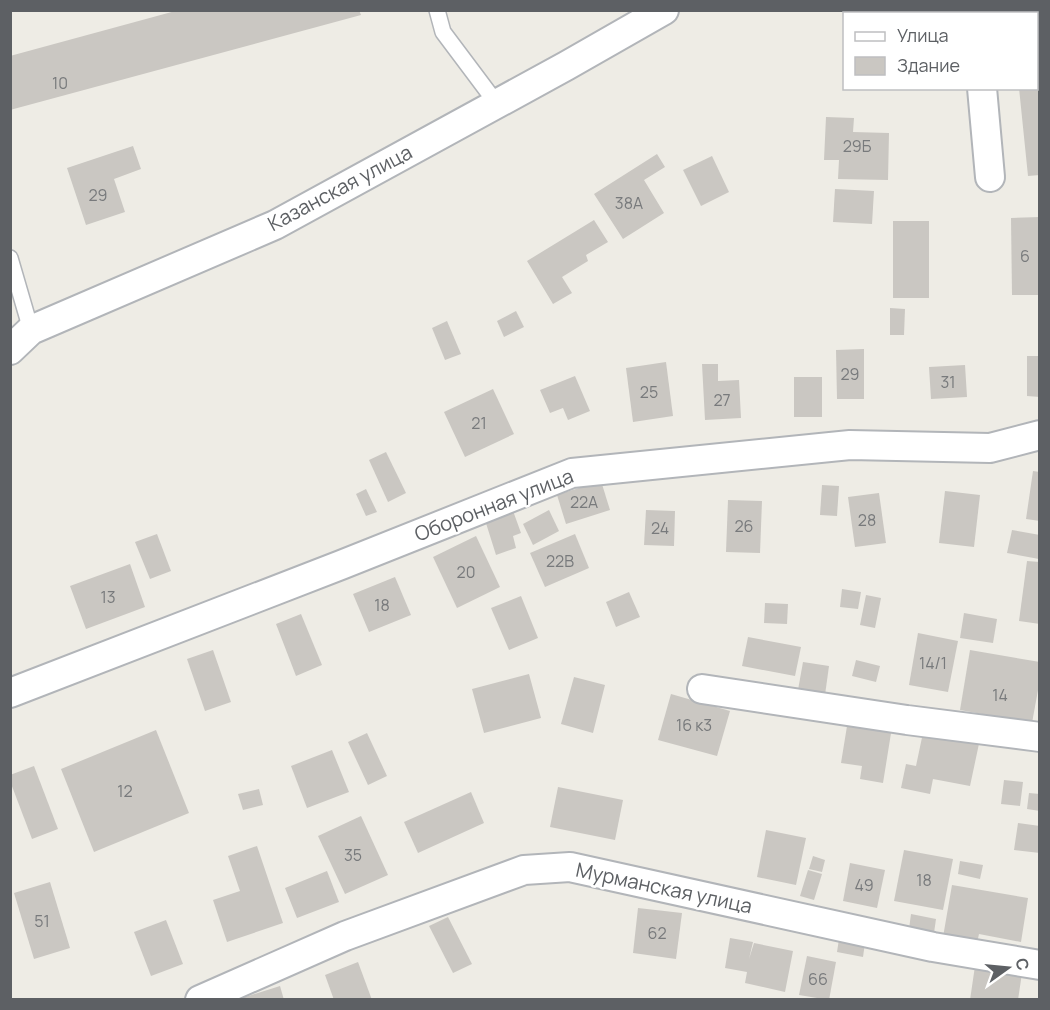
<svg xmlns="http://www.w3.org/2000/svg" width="1050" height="1010" viewBox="0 0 1050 1010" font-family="Manrope,sans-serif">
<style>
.building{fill:#cac7c2}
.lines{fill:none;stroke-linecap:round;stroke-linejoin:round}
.service-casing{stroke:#b2b5b9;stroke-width:18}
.minor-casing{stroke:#b2b5b9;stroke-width:32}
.service{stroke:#fff;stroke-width:15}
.minor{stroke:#fff;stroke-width:28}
.labels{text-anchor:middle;stroke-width:5;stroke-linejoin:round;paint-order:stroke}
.number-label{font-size:16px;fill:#787a7c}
.street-label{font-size:20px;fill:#5d6064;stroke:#fff}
</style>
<rect width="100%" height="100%" fill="#eeece5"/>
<!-- building -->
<g class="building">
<path d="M179,10H359L361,15L10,110V56Z"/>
<path d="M1036,54H1040V175L1028,176L1019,88H1036Z"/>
<path d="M826,117L854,118L853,132L889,133L888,180L838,179L839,160H824Z"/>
<path d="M133,146L141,169L114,179L125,212L86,225L67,168Z"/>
<path d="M657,154L665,167L644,180L664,213L623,239L594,194Z"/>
<path d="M712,156L729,192L701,206L683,170Z"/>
<path d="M835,189L874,191L872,224L833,222Z"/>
<path d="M1040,217V295H1012L1011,218Z"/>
<path d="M594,220L608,242L586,255L588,261L562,277L572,293L553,304L527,261Z"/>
<rect x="893" y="221" width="36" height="77"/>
<path d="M890,308L905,309L904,335H890Z"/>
<path d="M516,311L524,327L504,337L497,321Z"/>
<path d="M447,321L461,354L445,360L432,328Z"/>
<path d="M864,349V399H837L836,350Z"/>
<path d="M1027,356H1040V397L1027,396Z"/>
<path d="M666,362L673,416L633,422L626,368Z"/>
<path d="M702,364H718V381L739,380L741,418L705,420Z"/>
<path d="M965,365L967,397L931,399L929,367Z"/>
<path d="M575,376L590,411L568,420L563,408L550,413L540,390Z"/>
<rect x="794" y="377" width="28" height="40"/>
<path d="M493,389L514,434L465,457L444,412Z"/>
<path d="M386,452L406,493L388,502L369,460Z"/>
<path d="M1033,471L1040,472V521L1026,519Z"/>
<path d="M601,481L610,510L566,524L557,495Z"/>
<path d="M822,485L839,486L837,516L820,515Z"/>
<path d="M366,489L377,512L366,516L356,494Z"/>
<path d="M945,491L980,495L974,547L939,543Z"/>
<path d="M879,493L886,543L855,547L848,497Z"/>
<path d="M728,500L762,501L760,553L726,552Z"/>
<path d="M512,508L521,533L513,536L516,548L496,555L485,520Z"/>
<path d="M549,510L559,531L533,545L523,524Z"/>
<path d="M646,510L675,511L674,546L644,545Z"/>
<path d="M1012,530L1040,535L1039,559L1007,553Z"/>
<path d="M157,534L171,571L150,579L135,542Z"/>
<path d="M575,534L589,568L545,587L530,553Z"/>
<path d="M476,536L500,587L457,608L433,557Z"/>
<path d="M1027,561L1040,562V624L1019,621Z"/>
<path d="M130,564L145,607L86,629L70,586Z"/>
<path d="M395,577L411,615L369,632L353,594Z"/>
<path d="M842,589L861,592L858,609L840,607Z"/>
<path d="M629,592L640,617L616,627L606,602Z"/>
<path d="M866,595L881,598L875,628L860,625Z"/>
<path d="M521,596L538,638L509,650L491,608Z"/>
<path d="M765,603L788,604L787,624L764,623Z"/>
<path d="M964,613L997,619L993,643L960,638Z"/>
<path d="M301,614L322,665L296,676L276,624Z"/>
<path d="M918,633L958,641L948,692L909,685Z"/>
<path d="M748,637L801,647L795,676L742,666Z"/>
<path d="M213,650L231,702L205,711L187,659Z"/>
<path d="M970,650L1040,662V679L1032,723L960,710Z"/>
<path d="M856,660L880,666L876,682L852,676Z"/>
<path d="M803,662L829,666L825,695L798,690Z"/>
<path d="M529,674L541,718L484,733L472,689Z"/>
<path d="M574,677L605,685L593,733L561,724Z"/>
<path d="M671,694L730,711L717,756L658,740Z"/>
<path d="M848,720L892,727L883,783L860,779L862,766L841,763Z"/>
<path d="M924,728L980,739L970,786L933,779L930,794L901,788L906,764L916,766Z"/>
<path d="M156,730L189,813L94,852L61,769Z"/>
<path d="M367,733L387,776L368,785L348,742Z"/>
<path d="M332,750L349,792L307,808L291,766Z"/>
<path d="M34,766L58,829L32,839L10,781V775Z"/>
<path d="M1004,780L1023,782L1020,806L1001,804Z"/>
<path d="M558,787L623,800L615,840L550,827Z"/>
<path d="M259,789L263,805L243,810L238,794Z"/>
<path d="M471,792L484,823L418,853L404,822Z"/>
<path d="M1029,793L1040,794V811L1027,809Z"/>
<path d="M361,816L388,875L345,894L318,836Z"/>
<path d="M1018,823L1040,826V853L1014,850Z"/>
<path d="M766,830L806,838L796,885L757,877Z"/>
<path d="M257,846L283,923L227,942L213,900L240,891L228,856Z"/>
<path d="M904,850L953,859L943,910L894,901Z"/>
<path d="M813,856L825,860L822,872L809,869Z"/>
<path d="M960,861L983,865L980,879L958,874Z"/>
<path d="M850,863L885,870L877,908L843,901Z"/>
<path d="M808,870L822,874L814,900L800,896Z"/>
<path d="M327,871L339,902L297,918L285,888Z"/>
<path d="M50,882L70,948L34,959L14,893Z"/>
<path d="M952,885L1028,898L1021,942L979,934L977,943L943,937Z"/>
<path d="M638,908L682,913L676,959L633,953Z"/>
<path d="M911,914L936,919L934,933L909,929Z"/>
<path d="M448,917L472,964L453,973L429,926Z"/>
<path d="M166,920L183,964L151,976L134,932Z"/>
<path d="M730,938L753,942L749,959L754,943L793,951L785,992L745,983L747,972L725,968Z"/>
<path d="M839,939L865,943L863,957L837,952Z"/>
<path d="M807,956L836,962L829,1000L799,995Z"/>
<path d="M358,962L372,1000H334L325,975Z"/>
<path d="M975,966L1022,973L1018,1000H970Z"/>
<path d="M280,986L284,1000H239V999Z"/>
</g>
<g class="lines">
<!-- service casing -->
<g class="service-casing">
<g id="service">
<path d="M437,10L443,32L497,104"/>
<path d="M10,258L31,330"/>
</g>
</g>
<!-- minor casing -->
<g class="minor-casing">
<g id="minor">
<path d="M1036,14L1040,13"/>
<path d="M982,88L990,177"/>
<path d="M10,350L31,330L275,225L566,66L664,10"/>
<path d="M702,689L907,720L1040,737"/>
<path d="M10,693L341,565L572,473L850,445L990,448L1040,435"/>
<path d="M200,1000L345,936L524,870L570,867L933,947L1040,965"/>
</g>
</g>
<!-- service -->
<use href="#service" class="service"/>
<!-- minor -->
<use href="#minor" class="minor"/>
</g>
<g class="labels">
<!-- number labels -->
<g class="number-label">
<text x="60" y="89">10</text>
<text x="857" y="152">29Б</text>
<text x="98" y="201">29</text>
<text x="629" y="209">38А</text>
<text x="1025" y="262">6</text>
<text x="850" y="380">29</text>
<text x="948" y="388">31</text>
<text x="649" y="398">25</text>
<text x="722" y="406">27</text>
<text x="479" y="429">21</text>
<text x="584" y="508">22А</text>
<text x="867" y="526">28</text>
<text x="744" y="532">26</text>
<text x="660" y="534">24</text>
<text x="560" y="567">22В</text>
<text x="466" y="578">20</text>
<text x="108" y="603">13</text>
<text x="382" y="611">18</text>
<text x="933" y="669">14/1</text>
<text x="1000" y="701">14</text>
<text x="694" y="731">16 к3</text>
<text x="125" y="797">12</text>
<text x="353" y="861">35</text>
<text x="924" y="886">18</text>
<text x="864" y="891">49</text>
<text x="42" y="927">51</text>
<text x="657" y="939">62</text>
<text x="818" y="985">66</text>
</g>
<!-- street labels -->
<g class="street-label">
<text transform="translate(340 188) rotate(-28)" y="7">Казанская улица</text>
<text transform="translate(494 505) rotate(-21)" y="7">Оборонная улица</text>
<text transform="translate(664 888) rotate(12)" y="7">Мурманская улица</text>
</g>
</g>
<!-- border -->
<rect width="1050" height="1010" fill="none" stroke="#5d6064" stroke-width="24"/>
<!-- legend -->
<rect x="843" y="12" width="195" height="78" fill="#ffffff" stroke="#bebfc1" stroke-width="1.5"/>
<rect x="855" y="32" width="30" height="9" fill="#ffffff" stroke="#bebfc1" stroke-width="1.5"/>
<text x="897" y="42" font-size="18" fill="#5d6064">Улица</text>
<rect x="855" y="57" width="30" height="18" fill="#cac7c2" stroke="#bebfc1" stroke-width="1.5"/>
<text x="897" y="72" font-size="18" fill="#5d6064">Здание</text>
<!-- north arrow -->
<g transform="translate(1008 968) rotate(75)" stroke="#ffffff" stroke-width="4.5" paint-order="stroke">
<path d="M0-4.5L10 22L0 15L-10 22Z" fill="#5d6064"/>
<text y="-9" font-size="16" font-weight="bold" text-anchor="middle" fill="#5d6064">С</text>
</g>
</svg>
